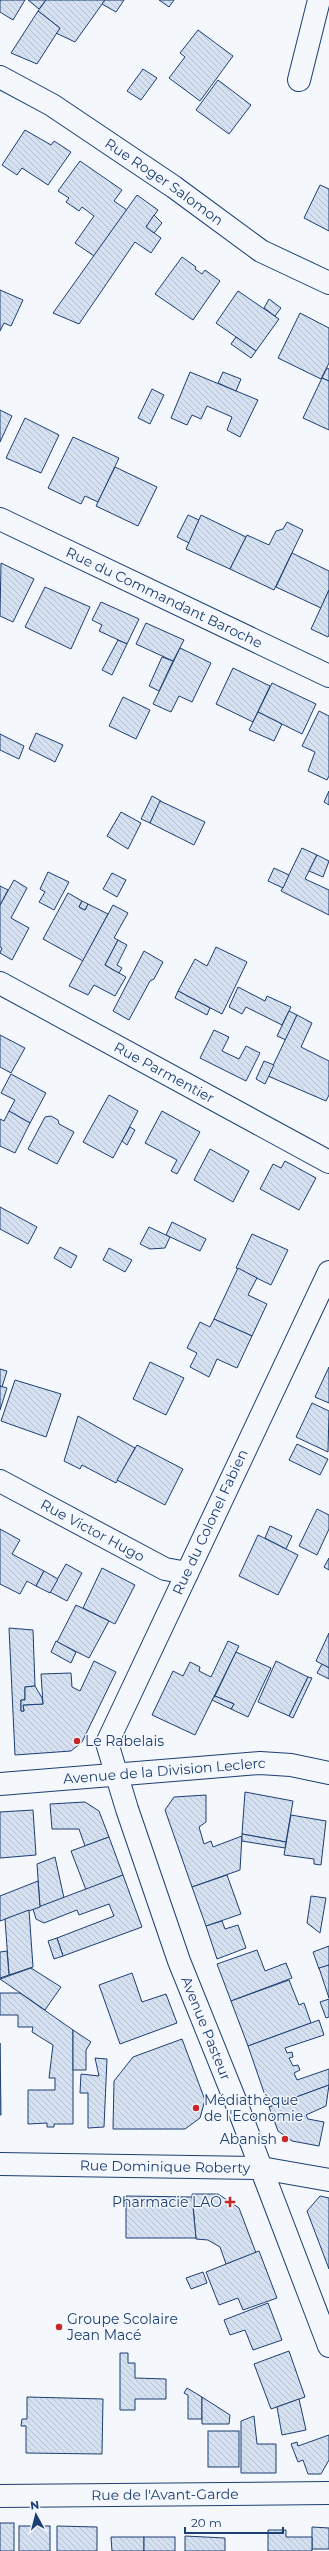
<svg xmlns="http://www.w3.org/2000/svg" width="329" height="2551" viewBox="0 0 329 2551" font-family="Montserrat,sans-serif">
<style>
.building{fill:url(#building-back-hatch);stroke:#1d3f73}
.lines{fill:none;stroke-linecap:round;stroke-linejoin:round}
.minor-casing{stroke:#1d3f73;stroke-width:24}
.minor{stroke:#f4f7fb;stroke-width:22}
.poi-dot{fill:#c62828;stroke:#f4f7fb;stroke-width:1.5}
.labels{text-anchor:middle;stroke-width:3;stroke-linejoin:round;paint-order:stroke}
.street-label{font-size:14px;fill:#1d3f73;stroke:#f4f7fb}
.poi-label{font-size:14px;fill:#1d3f73;stroke:#f4f7fb;text-anchor:start}
</style>
<defs>
<pattern id="building-back-hatch" width="6" height="6" patternUnits="userSpaceOnUse"><rect width="6" height="6" fill="#d5e0f0"/><path d="M-1 5l2 2M0 0l6 6M5-1l2 2" fill="none" stroke="#b6c1d1"/></pattern>
</defs>
<rect width="100%" height="100%" fill="#f4f7fb"/>
<!-- building -->
<g class="building">
<path d="M0,0H25L13,20L0,12Z"/>
<path d="M28,0H46L39,9Z"/>
<path d="M46,0H105L75,42L56,33L60,28L38,11Z"/>
<path d="M105,0H124L116,12L102,4Z"/>
<path d="M159,0H174L169,7Z"/>
<path d="M38,11L60,28L37,64L11,53Z"/>
<path d="M198,30L233,56L200,101L169,78L185,57L180,53Z"/>
<path d="M143,69L157,78L141,100L127,91Z"/>
<path d="M218,80L251,105L229,134L196,110Z"/>
<path d="M25,130L51,145L54,141L71,152L48,185L22,168L17,175L2,165Z"/>
<path d="M80,161L122,190L114,201L127,210L94,256L75,243L94,216L82,207L79,211L66,202L69,198L58,191Z"/>
<path d="M320,185L329,189V231L304,218Z"/>
<path d="M137,195L158,210L146,227L161,238L151,253L135,242L79,324L53,313Z"/>
<path d="M154,215L162,223L154,233L146,227Z"/>
<path d="M182,257L196,267L195,269L202,274L205,270L220,281L193,320L155,294Z"/>
<path d="M0,290L23,300L11,326L4,323L0,331Z"/>
<path d="M238,291L279,319L256,351L216,323Z"/>
<path d="M269,299L281,308L275,316L264,308Z"/>
<path d="M300,313L329,328V363L321,379L278,358Z"/>
<path d="M236,337L256,351L251,358L231,344Z"/>
<path d="M327,368L329,369V381L322,378Z"/>
<path d="M190,372L258,400L240,437L227,430L232,417L207,406L201,419L192,415L187,425L171,418Z"/>
<path d="M223,372L241,379L236,391L218,383Z"/>
<path d="M322,378L329,381V430L303,418Z"/>
<path d="M152,389L164,395L150,424L138,418Z"/>
<path d="M0,410L12,416L0,442Z"/>
<path d="M25,418L59,435L41,473L6,458Z"/>
<path d="M73,437L119,458L98,502L85,496L81,504L48,488Z"/>
<path d="M115,467L157,487L138,526L96,506Z"/>
<path d="M188,515L199,520L189,543L177,537Z"/>
<path d="M201,515L246,537L230,569L186,549Z"/>
<path d="M287,522L303,530L274,590L230,569L247,535L269,545L276,531L283,529Z"/>
<path d="M292,553L329,571V590L321,608L276,587Z"/>
<path d="M1,563L34,579L13,622L0,616Z"/>
<path d="M45,587L90,607L71,649L25,627Z"/>
<path d="M329,590V635L328,637L311,629Z"/>
<path d="M101,602L139,619L127,644L99,631L102,625L92,620Z"/>
<path d="M146,623L184,640L173,661L136,644Z"/>
<path d="M118,640L127,644L112,675L102,670Z"/>
<path d="M180,648L211,663L192,702L179,696L171,712L153,704Z"/>
<path d="M162,657L173,661L159,691L149,686Z"/>
<path d="M233,668L270,686L253,722L216,704Z"/>
<path d="M272,683L316,704L302,734L258,712Z"/>
<path d="M123,697L150,710L136,739L109,726Z"/>
<path d="M319,711L329,716V776L327,780L308,771L315,752L302,746Z"/>
<path d="M258,712L282,724L274,741L249,730Z"/>
<path d="M36,733L63,745L55,762L29,749Z"/>
<path d="M0,734L24,746L19,759L0,750Z"/>
<path d="M329,791V805L324,802Z"/>
<path d="M152,796L161,801L150,823L141,819Z"/>
<path d="M160,801L205,822L194,845L150,823Z"/>
<path d="M121,812L141,823L128,849L107,836Z"/>
<path d="M302,848L317,855L305,879L329,890V915L281,891Z"/>
<path d="M317,855L329,861L323,877L309,871Z"/>
<path d="M274,868L289,875L283,888L268,881Z"/>
<path d="M48,872L69,882L54,910L39,902L45,892L40,889Z"/>
<path d="M112,873L126,880L117,897L103,889Z"/>
<path d="M14,880L27,888L11,918L29,928L12,960L0,953L2,948L0,947V905Z"/>
<path d="M0,886L8,890L0,905Z"/>
<path d="M68,893L82,901L79,907L85,910L88,904L108,914L83,961L43,939Z"/>
<path d="M82,901L88,904L85,910L79,907Z"/>
<path d="M113,905L128,913L114,938L118,940L105,965L126,977L115,996L94,985L88,995L69,986Z"/>
<path d="M118,940L127,945L117,965L122,968L119,973L105,965Z"/>
<path d="M216,947L247,962L222,1014L178,991L195,959L207,966Z"/>
<path d="M144,951L163,962L154,979L150,981L129,1020L113,1011Z"/>
<path d="M238,987L265,1001L267,996L291,1007L282,1025L246,1007L242,1014L229,1007Z"/>
<path d="M178,991L210,1008L207,1015L175,998Z"/>
<path d="M289,1011L297,1015L286,1040L277,1036Z"/>
<path d="M297,1015L312,1023L301,1047L329,1061V1095L326,1101L268,1076Z"/>
<path d="M214,1030L229,1037L222,1051L239,1059L246,1046L260,1053L246,1081L200,1058Z"/>
<path d="M0,1035L25,1048L11,1073L0,1067Z"/>
<path d="M264,1061L274,1065L265,1084L256,1079Z"/>
<path d="M11,1074L46,1093L30,1123L9,1111L15,1100L1,1093Z"/>
<path d="M109,1095L138,1111L113,1158L83,1142Z"/>
<path d="M9,1111L30,1123L15,1153L0,1146V1119L4,1121Z"/>
<path d="M162,1111L200,1132L177,1174L171,1171L177,1160L145,1143Z"/>
<path d="M51,1116L58,1120L59,1124L74,1132L57,1164L28,1149L45,1117Z"/>
<path d="M130,1127L135,1130L127,1145L122,1141Z"/>
<path d="M210,1149L249,1171L233,1202L194,1180Z"/>
<path d="M285,1161L316,1178L299,1210L260,1189L273,1164L281,1168Z"/>
<path d="M0,1207L37,1227L28,1244L0,1229Z"/>
<path d="M172,1222L206,1239L200,1251L166,1235Z"/>
<path d="M149,1227L170,1237L165,1248L150,1249L140,1244Z"/>
<path d="M252,1234L288,1250L271,1285L236,1268Z"/>
<path d="M60,1247L77,1256L71,1268L54,1258Z"/>
<path d="M109,1248L132,1260L125,1272L103,1260Z"/>
<path d="M238,1268L257,1278L248,1295L267,1304L252,1336L214,1319Z"/>
<path d="M214,1319L252,1336L237,1368L217,1359L209,1377L190,1367L197,1353L187,1348L200,1322L210,1327Z"/>
<path d="M150,1362L184,1378L166,1415L133,1399Z"/>
<path d="M329,1367V1403L315,1397Z"/>
<path d="M0,1369L7,1371L2,1387L0,1386Z"/>
<path d="M15,1380L61,1394L46,1437L1,1421Z"/>
<path d="M0,1386L7,1388L0,1410Z"/>
<path d="M312,1403L329,1411L328,1452L296,1437Z"/>
<path d="M78,1416L135,1448L116,1483L82,1465L80,1469L64,1461Z"/>
<path d="M297,1444L328,1459L320,1475L289,1460Z"/>
<path d="M137,1445L183,1469L165,1505L117,1480Z"/>
<path d="M317,1509L329,1515V1529L317,1555L299,1546Z"/>
<path d="M270,1526L292,1536L286,1549L265,1538Z"/>
<path d="M0,1529L20,1540L12,1554L44,1571L36,1586L27,1581L20,1594L0,1584Z"/>
<path d="M258,1535L298,1555L278,1595L239,1576Z"/>
<path d="M329,1558V1570L324,1567Z"/>
<path d="M66,1564L82,1573L67,1601L50,1592Z"/>
<path d="M102,1568L135,1585L115,1624L83,1608Z"/>
<path d="M44,1571L58,1579L50,1593L36,1586Z"/>
<path d="M76,1605L109,1621L89,1658L57,1642Z"/>
<path d="M9,1628L33,1630L35,1686L25,1687V1700H21V1711H24L23,1705L43,1704L41,1674L71,1673L72,1687L80,1691L94,1661L116,1672L82,1742L71,1751L15,1755Z"/>
<path d="M329,1633V1668L316,1661Z"/>
<path d="M56,1641L76,1652L71,1663L51,1652Z"/>
<path d="M228,1641L239,1646L195,1735L152,1715L173,1671L183,1676L190,1662L200,1667L199,1671L211,1677Z"/>
<path d="M236,1652L271,1668L248,1717L231,1709L234,1704L215,1696Z"/>
<path d="M276,1661L308,1677L289,1716L258,1702Z"/>
<path d="M322,1664L329,1668V1679L317,1673Z"/>
<path d="M308,1677L312,1678L293,1718L289,1716Z"/>
<path d="M35,1686L42,1698L43,1704L23,1705L24,1711H21V1700H25V1687Z"/>
<path d="M215,1696L234,1704L231,1709L212,1700Z"/>
<path d="M245,1792L293,1801L286,1842L242,1834Z"/>
<path d="M206,1795V1822L199,1827L204,1844L211,1841L213,1847L242,1836L240,1870L192,1887L165,1810L174,1797Z"/>
<path d="M85,1802L99,1811L109,1837L85,1846L79,1829H52L50,1804Z"/>
<path d="M33,1810L36,1855L0,1858V1812Z"/>
<path d="M291,1815L326,1821L321,1865L314,1864V1859L284,1855Z"/>
<path d="M242,1834L286,1842L285,1848L242,1841Z"/>
<path d="M109,1837L123,1875L86,1890L71,1851Z"/>
<path d="M55,1857L64,1898L40,1907L37,1864Z"/>
<path d="M123,1875L142,1927L63,1956L57,1938L114,1916L109,1904L79,1915L77,1910L44,1923L36,1919L33,1909Z"/>
<path d="M227,1875L241,1914L206,1926L192,1887Z"/>
<path d="M38,1881L40,1907L0,1921V1896Z"/>
<path d="M311,1896L326,1898L320,1933L307,1923Z"/>
<path d="M29,1910L33,1967L9,1975L5,1919Z"/>
<path d="M222,1921L225,1929L238,1925L246,1948L217,1959L206,1926Z"/>
<path d="M57,1938L63,1956L54,1959L48,1941Z"/>
<path d="M329,1946V1965L319,1969L313,1952Z"/>
<path d="M257,1950L265,1971L286,1963L292,1978L231,2001L217,1964Z"/>
<path d="M7,1951L9,1975L0,1978V1952Z"/>
<path d="M329,1965V1998L319,1968Z"/>
<path d="M31,1968L61,1987L45,2010L0,1979Z"/>
<path d="M132,1973L142,2002L166,1994L177,2023L120,2044L99,1985Z"/>
<path d="M289,1980L299,2005L304,2003L311,2023L248,2046L231,2001Z"/>
<path d="M0,1993H20L73,2030V2124H54V2127H47V2123L28,2124V2090H55V2078H49L53,2045L32,2032L33,2027H18V2015H0Z"/>
<path d="M329,1999V2017L326,2018L320,2002Z"/>
<path d="M319,2020L324,2035L285,2048L287,2053L292,2052L293,2057L289,2058L293,2066L298,2065L300,2070L294,2073L297,2080L329,2069V2085L269,2107L248,2046Z"/>
<path d="M73,2030L91,2042L86,2050V2070H73Z"/>
<path d="M182,2039L205,2100L200,2118L185,2129H113L114,2081L133,2057Z"/>
<path d="M0,2043L1,2115H0Z"/>
<path d="M95,2058L107,2059L104,2127L88,2128V2093H80L81,2074L99,2076Z"/>
<path d="M329,2085L326,2106L306,2115L308,2119L324,2122L319,2146L292,2141L278,2131L269,2107Z"/>
<path d="M192,2194H218L239,2208L256,2253L226,2264L220,2247L208,2240L196,2239Z"/>
<path d="M126,2196L192,2197L196,2238H126Z"/>
<path d="M320,2196L329,2198V2269L307,2211Z"/>
<path d="M259,2251L277,2298L243,2310L238,2298L219,2305L206,2272Z"/>
<path d="M203,2272L207,2283L191,2289L186,2278Z"/>
<path d="M268,2303L282,2340L253,2350L245,2330L230,2335L224,2320Z"/>
<path d="M289,2351L305,2397L271,2409L254,2364Z"/>
<path d="M120,2353H128V2363H135V2378L166,2379V2399H135V2410H120Z"/>
<path d="M187,2388L202,2397V2419H188V2395L184,2393Z"/>
<path d="M27,2397L103,2399L102,2454L26,2453V2426H21L22,2419H27Z"/>
<path d="M202,2397L230,2415L229,2424H202Z"/>
<path d="M299,2399L306,2430L282,2435L277,2407Z"/>
<path d="M254,2416L257,2444H276V2473H241V2421Z"/>
<rect x="208" y="2431" width="31" height="36"/>
<path d="M329,2435V2460L321,2474H308L303,2460L298,2462L291,2444L297,2442L298,2446Z"/>
<rect x="0" y="2523" width="14" height="28"/>
<rect x="19" y="2526" width="31" height="25"/>
<path d="M57,2526L97,2527V2551H57Z"/>
<path d="M312,2527L329,2528V2549H312Z"/>
<path d="M268,2530H286V2537H312V2551H268Z"/>
<path d="M185,2536L225,2538V2551H185Z"/>
<path d="M111,2537H144V2551H112Z"/>
<rect x="144" y="2537" width="31" height="14"/>
</g>
<g class="lines">
<!-- minor casing -->
<g class="minor-casing">
<g id="minor">
<path id="s1" d="M0,77L52,105L174,187L261,251L329,283"/>
<path d="M299,80L319,0"/>
<path id="s2" d="M0,519L329,676"/>
<path id="s3" d="M0,983L329,1162"/>
<path id="s4" d="M329,1272L107,1743L127,1809L179,1961L237,2105L329,2346"/>
<path id="s5" d="M0,1481L165,1569L187,1573"/>
<path id="s6" d="M0,1784L260,1763L291,1765L329,1773"/>
<path id="s7" d="M0,2164L261,2168L329,2180"/>
<path id="s8" d="M0,2496L329,2493"/>
</g>
</g>
<!-- minor -->
<use href="#minor" class="minor"/>
</g>
<!-- markers -->
<g class="poi-dot">
<circle cx="77" cy="1741" r="4"/>
<circle cx="196" cy="2108" r="4"/>
<circle cx="285" cy="2139" r="4"/>
<path d="M228 2196h4v4h4v4h-4v4h-4v-4h-4v-4h4z"/>
<circle cx="59" cy="2327" r="4"/>
</g>
<g class="labels">
<!-- street labels -->
<g class="street-label">
<text dy="5" stroke="none"><textPath href="#s1" startOffset="195">Rue Roger Salomon</textPath></text>
<text dy="5" stroke="none"><textPath href="#s2" startOffset="182">Rue du Commandant Baroche</textPath></text>
<text dy="5" stroke="none"><textPath href="#s3" startOffset="187">Rue Parmentier</textPath></text>
<text transform="translate(210 1522) rotate(-65)" y="5">Rue du Colonel Fabien</text>
<text dy="5" stroke="none"><textPath href="#s5" startOffset="105">Rue Victor Hugo</textPath></text>
<text dy="5" stroke="none"><textPath href="#s6" startOffset="165">Avenue de la Division Leclerc</textPath></text>
<text dy="5" stroke="none"><textPath href="#s4" startOffset="823">Avenue Pasteur</textPath></text>
<text dy="5" stroke="none"><textPath href="#s7" startOffset="165">Rue Dominique Roberty</textPath></text>
<text dy="5" stroke="none"><textPath href="#s8" startOffset="165">Rue de l'Avant-Garde</textPath></text>
</g>
<!-- poi labels -->
<g class="poi-label">
<text x="85" y="1746">Le Rabelais</text>
<text x="204" y="2105">Médiathèque<tspan x="204" dy="16">de l'Economie</tspan></text>
<text x="277" y="2144" text-anchor="end">Abanish</text>
<text x="222" y="2207" text-anchor="end">Pharmacie LAO</text>
<text x="67" y="2324">Groupe Scolaire<tspan x="67" dy="16">Jean Macé</tspan></text>
</g>
</g>
<!-- north arrow -->
<g transform="translate(36 2515) rotate(353)" stroke="#f4f7fb" stroke-width="3" paint-order="stroke">
<path d="M0-3L7 15L0 10L-7 15Z" fill="#1d3f73"/>
<text y="-6" font-size="11" font-weight="bold" text-anchor="middle" fill="#1d3f73">N</text>
</g>
<!-- scale -->
<path d="M185 2527v6h98v-6" fill="none" stroke="#1d3f73" stroke-width="2"/>
<text x="191" y="2527" font-size="12" fill="#1d3f73" stroke="#f4f7fb" stroke-width="3" paint-order="stroke">20 m</text>
</svg>
